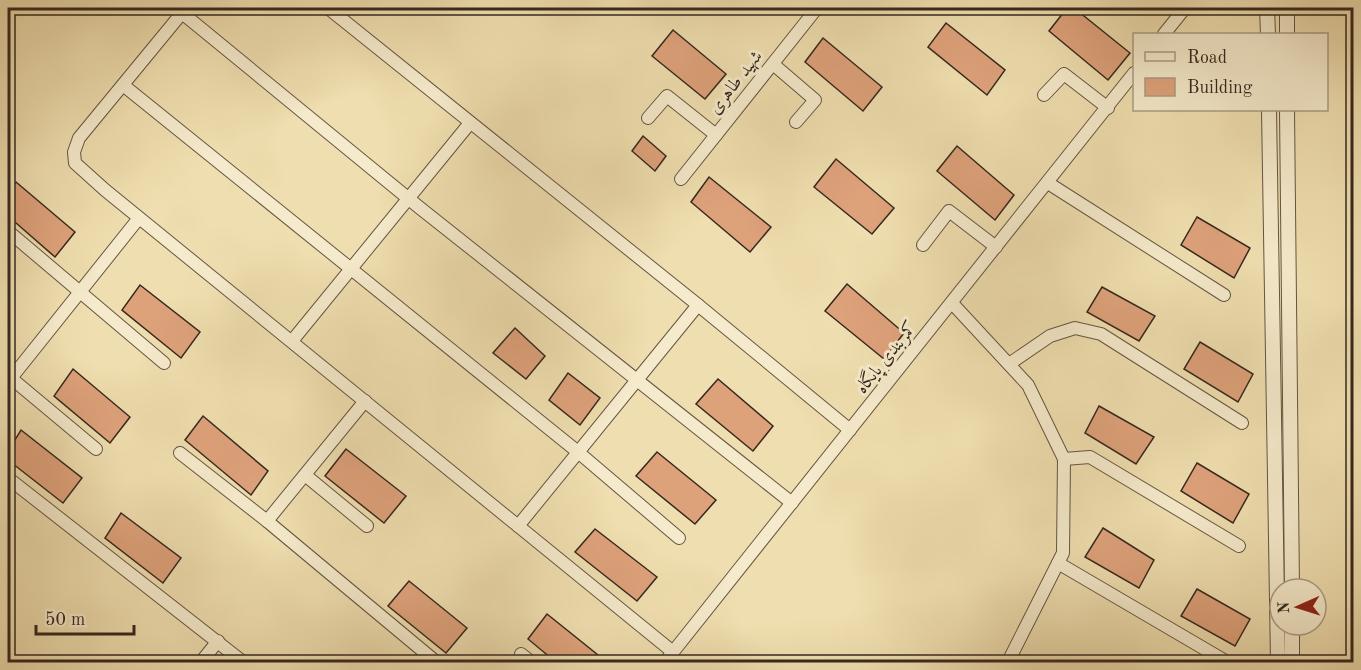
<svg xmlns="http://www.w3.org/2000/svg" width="1361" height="670" viewBox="0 0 1361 670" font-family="'Old Standard TT',Amiri,serif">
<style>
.building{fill:#dea27b;stroke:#36281f;stroke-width:1.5}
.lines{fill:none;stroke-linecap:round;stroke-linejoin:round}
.minor-casing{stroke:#645643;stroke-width:14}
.tertiary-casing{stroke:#645643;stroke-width:16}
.minor{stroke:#f5eacb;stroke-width:12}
.tertiary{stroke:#f5eacb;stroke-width:14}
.labels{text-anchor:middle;stroke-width:6;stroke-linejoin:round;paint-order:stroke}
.street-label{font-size:18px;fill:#36281f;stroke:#f5eacb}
</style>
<rect width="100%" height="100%" fill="#efdeaf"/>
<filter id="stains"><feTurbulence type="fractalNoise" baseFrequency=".00333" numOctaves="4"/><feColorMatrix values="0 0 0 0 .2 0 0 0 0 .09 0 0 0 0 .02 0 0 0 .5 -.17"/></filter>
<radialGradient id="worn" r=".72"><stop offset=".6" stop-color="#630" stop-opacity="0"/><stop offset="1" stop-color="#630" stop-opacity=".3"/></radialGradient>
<!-- building -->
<g class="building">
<path d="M1067,8H1074L1130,53L1108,80L1049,31Z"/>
<path d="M946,23L1005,70L987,95L928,47Z"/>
<path d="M673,30L726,74L705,99L652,56Z"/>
<path d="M823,38L882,87L863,111L805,62Z"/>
<path d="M643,136L666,156L655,171L632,151Z"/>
<path d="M957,146L1014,195L995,220L937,171Z"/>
<path d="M836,159L894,208L872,234L814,187Z"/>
<path d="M709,177L771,227L750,252L691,202Z"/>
<path d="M16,182L75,232L55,257L8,216V191Z"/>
<path d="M1197,217L1250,248L1234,278L1181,245Z"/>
<path d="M847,284L904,333L884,359L825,311Z"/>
<path d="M140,285L200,332L181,358L122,310Z"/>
<path d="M1102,287L1155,316L1139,341L1087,312Z"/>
<path d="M515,328L545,356L526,379L493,353Z"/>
<path d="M1200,342L1253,374L1238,402L1184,369Z"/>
<path d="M73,369L130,417L110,443L54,396Z"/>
<path d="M568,373L600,398L580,425L549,400Z"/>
<path d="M718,379L773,426L753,451L696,404Z"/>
<path d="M1099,406L1154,437L1136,464L1085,433Z"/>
<path d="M203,416L268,471L251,495L185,440Z"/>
<path d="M21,430L82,478L63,503L8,460V451Z"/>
<path d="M346,449L406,496L384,523L325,476Z"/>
<path d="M657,452L716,500L695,524L636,476Z"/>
<path d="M1197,463L1249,494L1233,523L1181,491Z"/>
<path d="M121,513L181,558L163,583L105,538Z"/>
<path d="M1103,528L1154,560L1139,588L1085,557Z"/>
<path d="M595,529L657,577L637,601L575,552Z"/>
<path d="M409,581L467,628L446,653L388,606Z"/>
<path d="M1197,589L1250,619L1235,646L1181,616Z"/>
<path d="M547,614L608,663H557L528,639Z"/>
</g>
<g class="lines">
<!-- minor casing -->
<g class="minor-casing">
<g id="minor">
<path d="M176,8L420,208L792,503"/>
<path d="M186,8L79,138L74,152L75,163L105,190L673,652"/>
<path d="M328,8L698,305L850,430"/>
<path d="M1164,34L1185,8"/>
<path d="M773,64L815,100L796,122"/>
<path d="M123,85L578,452L679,538"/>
<path d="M1044,95L1064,74L1108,108"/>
<path d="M648,118L667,96L716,135"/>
<path d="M681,179L817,8"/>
<path d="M1048,183L1224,295"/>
<path d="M8,231L164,363"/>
<path d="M923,245L949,211L996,247"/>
<path d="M952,303L1028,385L1064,459L1063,553L1008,662"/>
<path d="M292,341L470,123"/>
<path d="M1009,364L1050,336L1075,328L1101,334L1242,423"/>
<path d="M11,378L96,449"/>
<path d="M8,382L139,218"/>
<path d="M180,453L267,521L435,661"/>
<path d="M1064,459L1090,457L1239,546"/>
<path d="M305,475L367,526"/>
<path d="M8,478L243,662"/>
<path d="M267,521L365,401"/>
<path d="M518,526L698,305"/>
<path d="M1058,563L1227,662"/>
<path d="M521,654L531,662"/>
<path d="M201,662L218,641"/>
<path d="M665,662L1134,73"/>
</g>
</g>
<!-- tertiary casing -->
<g class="tertiary-casing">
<g id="tertiary">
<path d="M1267,8L1268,34"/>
<path d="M1287,34V8"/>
<path d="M1269,110L1278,662"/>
<path d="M1287,110L1292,589"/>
<path d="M1292,625V662"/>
</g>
</g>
<!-- minor -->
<use href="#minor" class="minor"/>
<!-- tertiary -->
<use href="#tertiary" class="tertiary"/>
</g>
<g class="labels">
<!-- street labels -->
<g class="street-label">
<text transform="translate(735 82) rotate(-52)" y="6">شهید طاهری</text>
<text transform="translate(886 357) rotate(-51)" y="6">کمربندی پایگاه</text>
</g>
</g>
<!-- margin -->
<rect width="1361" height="670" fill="none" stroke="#efdeaf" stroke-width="30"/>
<rect x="9" y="9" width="1343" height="652" fill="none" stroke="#36281f" stroke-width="3"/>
<rect x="15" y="15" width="1331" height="640" fill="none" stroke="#36281f" stroke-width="1.5"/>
<!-- legend -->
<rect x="1133" y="33" width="195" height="78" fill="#f5eacb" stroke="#a99c86" stroke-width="1.5"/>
<rect x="1145" y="52" width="30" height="9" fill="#f5eacb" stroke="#a99c86" stroke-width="1.5"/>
<text x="1187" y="63" font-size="18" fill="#36281f">Road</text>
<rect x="1145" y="78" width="30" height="18" fill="#dea27b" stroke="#a99c86" stroke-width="1.5"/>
<text x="1187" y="93" font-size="18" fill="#36281f">Building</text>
<!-- north arrow -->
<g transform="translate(1298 607) rotate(267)"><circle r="28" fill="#f5eacb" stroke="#a99c86" stroke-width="1.5"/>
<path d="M0-4.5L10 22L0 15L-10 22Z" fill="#8f2418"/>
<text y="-9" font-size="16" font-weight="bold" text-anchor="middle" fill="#36281f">N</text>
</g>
<!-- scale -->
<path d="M36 625v9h98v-9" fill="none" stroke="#36281f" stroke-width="3"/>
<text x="45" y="625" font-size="18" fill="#36281f" stroke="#f5eacb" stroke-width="4.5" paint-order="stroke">50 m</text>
<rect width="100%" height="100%" filter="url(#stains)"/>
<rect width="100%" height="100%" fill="url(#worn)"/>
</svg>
